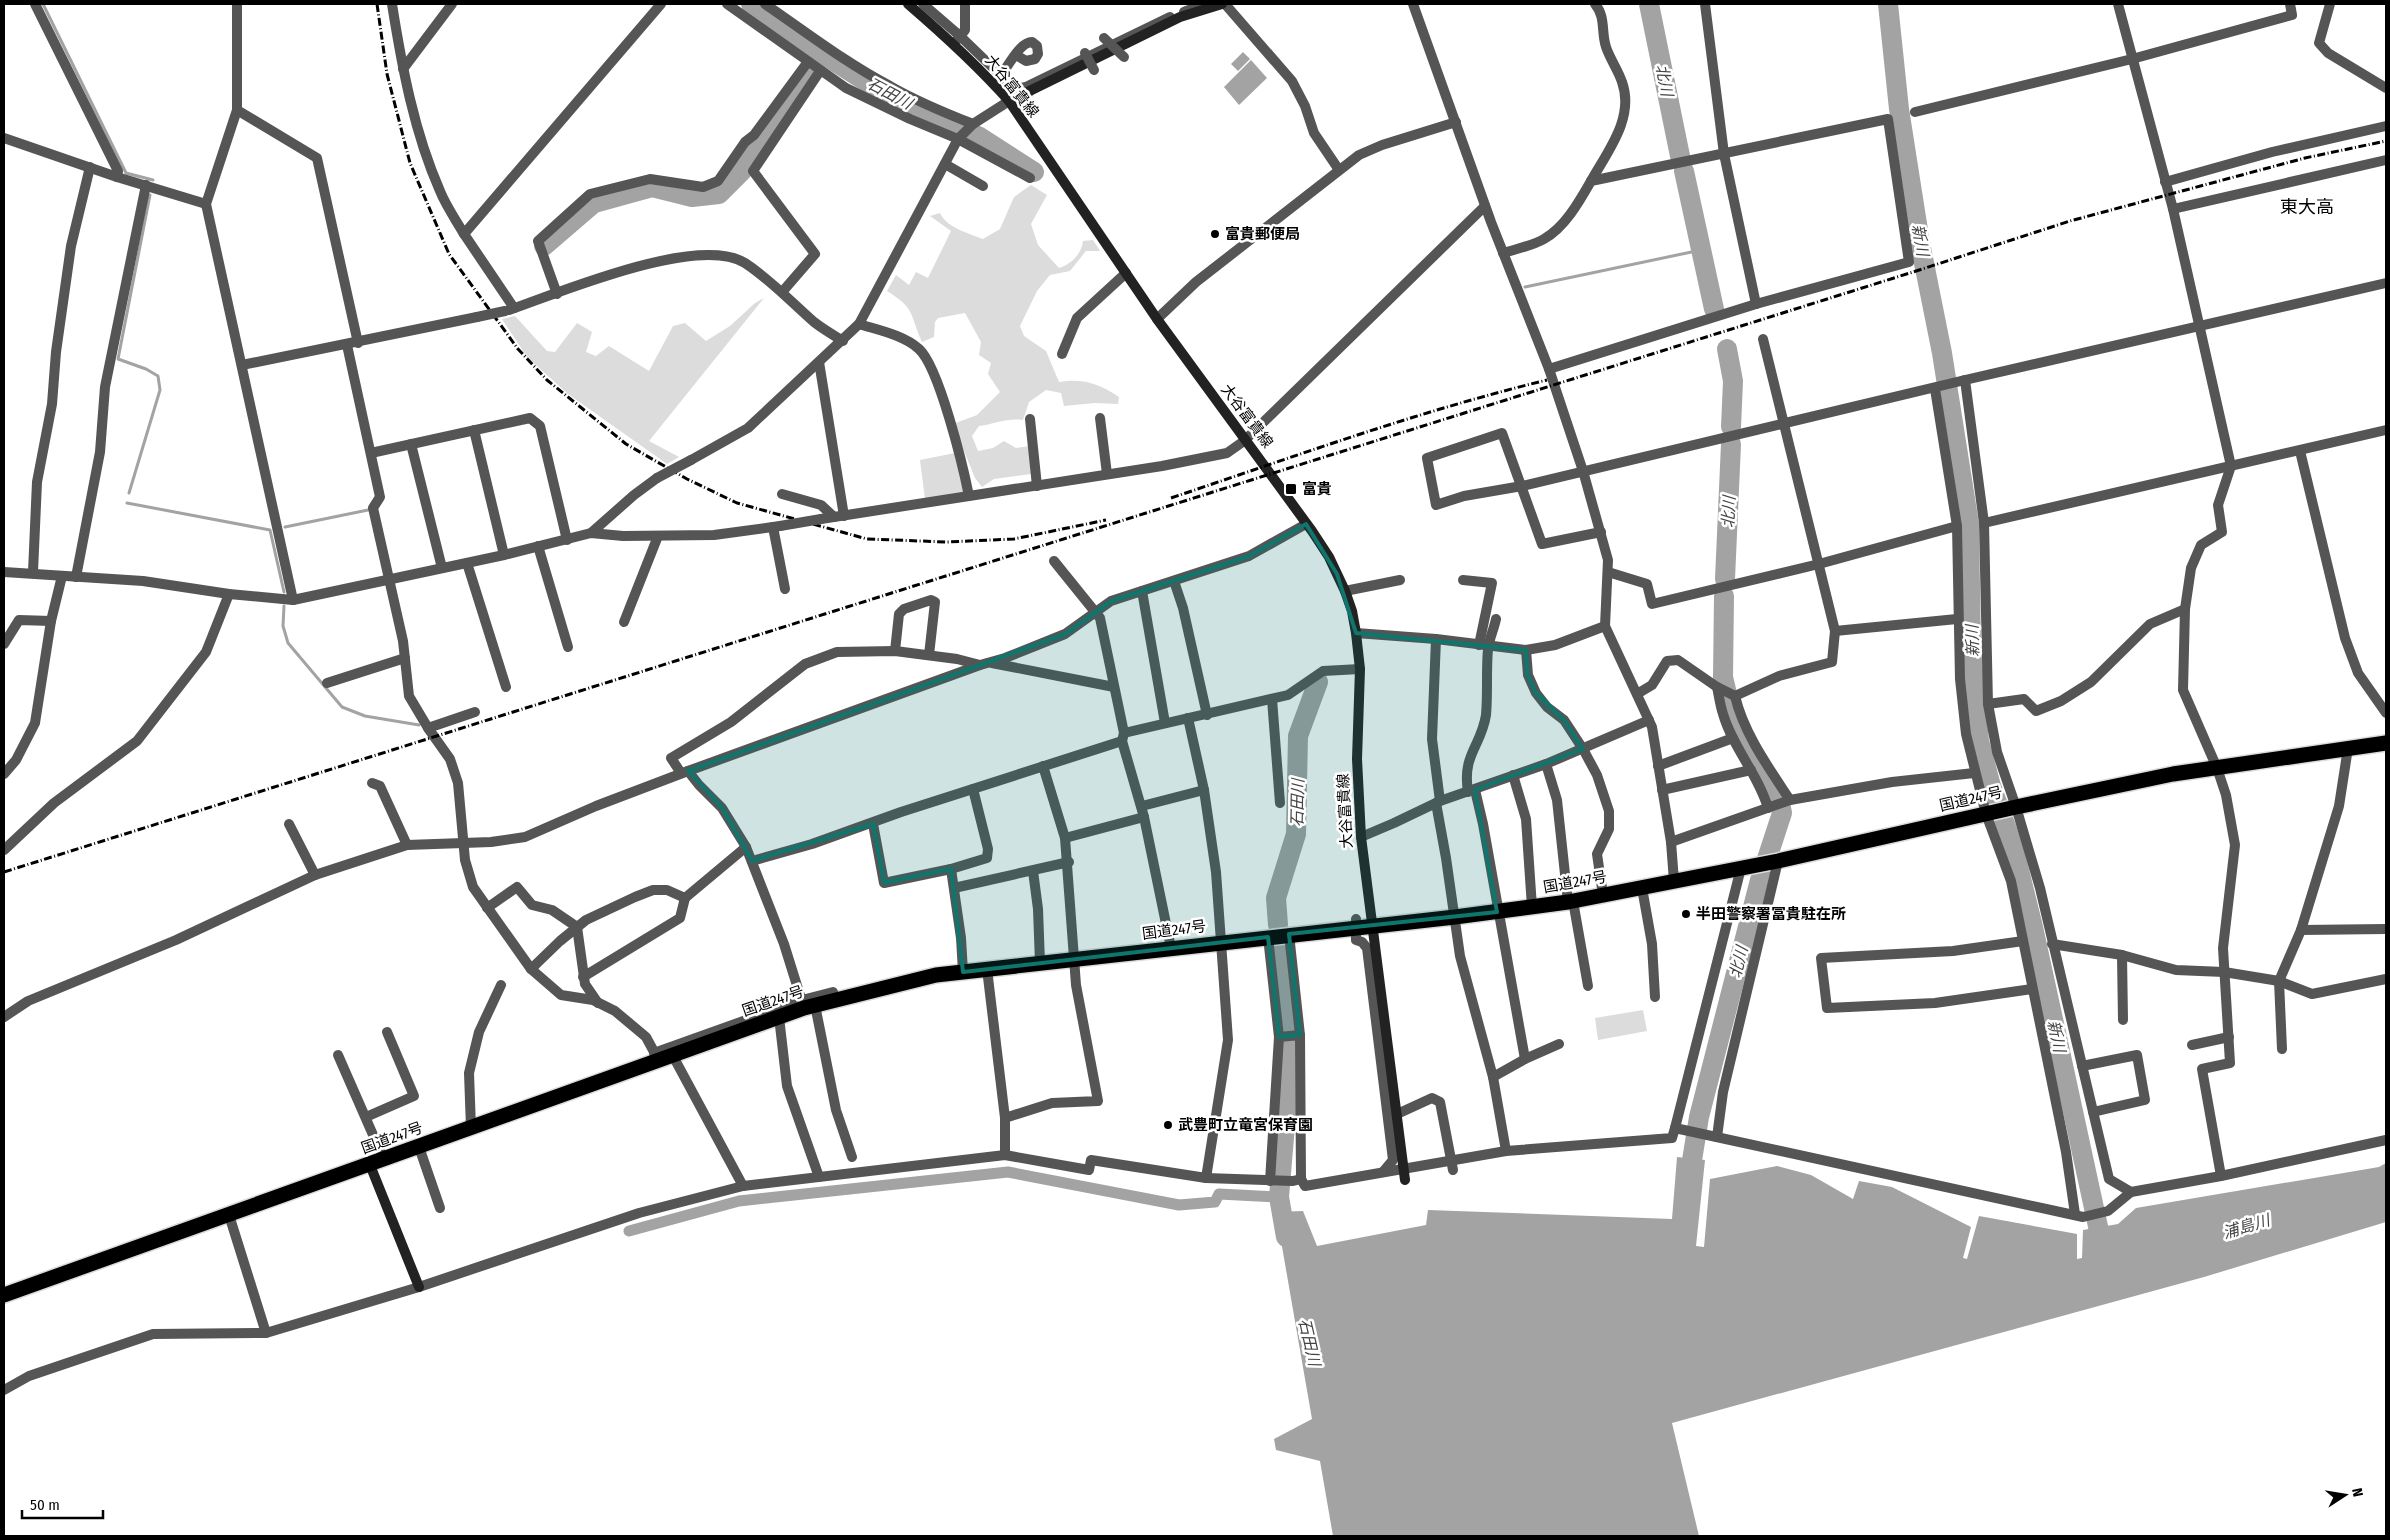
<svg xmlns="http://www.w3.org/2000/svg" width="2390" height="1540" viewBox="0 0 2390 1540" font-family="'Fira Sans Condensed','Noto Sans JP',sans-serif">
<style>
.green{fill:#dcdcdc}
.water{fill:#a3a3a3}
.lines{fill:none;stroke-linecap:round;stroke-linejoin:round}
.stream{stroke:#a3a3a3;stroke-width:3}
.canal{stroke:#a3a3a3;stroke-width:11}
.river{stroke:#a3a3a3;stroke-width:20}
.highway-casing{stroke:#dbdbdb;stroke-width:18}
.street{stroke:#555;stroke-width:10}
.secondary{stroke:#222;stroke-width:10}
.highway{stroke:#000;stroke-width:15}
.rail{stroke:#000;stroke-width:3;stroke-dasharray:8 2.5 1 2.5;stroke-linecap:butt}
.street-bridge{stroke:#555;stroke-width:10}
.marked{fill:#0f766e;fill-opacity:0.2;stroke:#0f766e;stroke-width:4;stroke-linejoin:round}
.poi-dot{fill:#000;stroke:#fff;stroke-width:2}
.labels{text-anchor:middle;stroke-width:5;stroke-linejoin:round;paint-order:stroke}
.street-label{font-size:15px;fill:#000;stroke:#fff}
.poi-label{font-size:15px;font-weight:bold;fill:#000;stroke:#fff;text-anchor:start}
.water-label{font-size:16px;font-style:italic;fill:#444;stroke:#fff}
.quarter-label{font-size:18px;fill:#000;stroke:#fff}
</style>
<rect width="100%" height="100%" fill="#fff"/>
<!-- green -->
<g class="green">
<path d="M1031,185L1047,195L1031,224L1038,245L1059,268C1071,264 1081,255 1083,241L1093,240L1100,251H1086L1070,271L1050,275L1037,291L1020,326L1024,336L1046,351L1059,382C1084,378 1099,384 1119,397L1118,404L1095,403L1064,406L1061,393L1046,390L1029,402L1023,420C1006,418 996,424 979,426L972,436L978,451L993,448L1004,441L1016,448L1030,446L1031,474L994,479L982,487L975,478L953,424L977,415L1000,392L988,374L991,363L979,355L981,342L965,313L938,318L935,322L934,337L922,342C909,313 916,309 887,291L896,275L909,285L916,272L928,278L951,231L930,216L940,213C947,228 968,233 983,239L1000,229L1014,197Z"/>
<path d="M764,298L649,441L679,457L667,464L568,394L527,357L502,319L515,316L547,351L555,352L577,323L592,332L586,352L596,356L609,346L649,371L673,326L685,323L706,341L730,326L755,303Z"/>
<path d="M955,453L965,493L925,499L920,460Z"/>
<path d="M1643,1010L1647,1031L1598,1040L1595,1018Z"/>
</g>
<!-- water -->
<g class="water">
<path d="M1243,52L1250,59L1238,71L1231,64Z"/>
<path d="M1251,60L1267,78L1239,105L1224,87Z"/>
<path d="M1677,1157L1705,1160L1696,1246L1704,1247L1710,1179L1777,1166L1811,1175L1853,1199L1859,1181L1892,1187L1971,1227L1963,1258L1967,1259L1979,1216L2077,1234V1259L2082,1258L2083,1230L2118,1224L2136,1208L2379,1167L2386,1163V1222L2204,1277L1672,1423L1699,1536H1333L1320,1461L1276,1450L1274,1439L1312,1419L1276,1212L1303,1211L1317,1246L1426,1225L1428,1210L1672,1219Z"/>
</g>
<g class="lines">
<!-- stream -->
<g class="stream">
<path d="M43,4L126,173L153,180"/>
<path d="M1525,287L1701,250"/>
<path d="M129,493L160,390L158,376L146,369L118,359L150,195"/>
<path d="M127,503L270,530L284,592"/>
<path d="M285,527L368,510"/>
<path d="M284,606L283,626L288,643L342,707L365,716L419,725"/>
</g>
<!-- canal -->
<path class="canal" d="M629,1231L739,1201L1008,1172L1179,1205L1215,1202L1219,1194L1279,1197"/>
<!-- river -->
<g class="river">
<path d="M751,4L823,54L884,93L978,136L1034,172"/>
<path d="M1649,4L1680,156"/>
<path d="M1888,4L1899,109L1920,243L1942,353L1969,524L1971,649L1979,741L1991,786L2013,846L2033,927L2104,1254"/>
<path d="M1684,171L1714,309"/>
<path d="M544,246L594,203L652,187L692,197L719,194L742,171L810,71"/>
<path d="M1727,349L1733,381L1731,427"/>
<path d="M1725,579L1731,444"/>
<path d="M1278,925L1276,898L1296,834L1298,736L1318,682"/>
<path d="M1281,950L1288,1032"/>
<path d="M1688,1185L1699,1117L1760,880L1782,813L1779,798L1733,719L1723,677L1724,596"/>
<path d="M1286,1237L1279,1197L1288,1090V1040"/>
</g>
<!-- highway casing -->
<g class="highway-casing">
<path id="highway" d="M4,1295L804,1008L936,975L1455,917L1568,902L1778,861L2016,807L2173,774L2386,743"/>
</g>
<!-- street -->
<g class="street">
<path d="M35,4L118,171L117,177"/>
<path d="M237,4V110L206,204L293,600"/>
<path d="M392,4C402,67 414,132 440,191C446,206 456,220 464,234"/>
<path d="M727,4L846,88L910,119L958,139L1030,178"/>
<path d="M765,4C806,32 846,63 890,86C916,101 945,113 973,124"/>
<path d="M923,4L960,36L1015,89L1026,87L1029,92"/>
<path d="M1225,4L1292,81L1305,106L1314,133L1339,170"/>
<path d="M1413,4L1491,222L1549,369L1583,471L1608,560L1605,626L1652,727L1671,842L1674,881"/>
<path d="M1705,4L1724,154L1756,304"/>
<path d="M2118,4L2173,209L2231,466L2218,505L2222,532L2201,545L2191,568L2185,609L2183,690L2217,768L2226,795L2235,845L2223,948L2230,1063L2202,1069L2221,1176"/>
<path d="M2330,4L2319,43L2328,53L2386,88"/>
<path d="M1184,12L1204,4"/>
<path d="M956,41L965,30V4"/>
<path d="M403,69L452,4"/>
<path d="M998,79C1007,69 1019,42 1032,42L1037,46L1038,54L1035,59L1026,61L1016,55"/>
<path d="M1028,86L1170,17"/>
<path d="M237,110L317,158L358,343"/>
<path d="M1915,112L2132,59L2292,15L2290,4"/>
<path d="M4,138L117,177L206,204"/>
<path d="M945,164L983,186"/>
<path d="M1591,181C1607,152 1635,118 1622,82C1618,70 1610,59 1606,47C1601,32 1606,17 1595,4"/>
<path d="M2165,182L2272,152L2386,126"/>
<path d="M2173,209L2386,160"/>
<path d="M1503,253C1516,249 1532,246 1544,239C1565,227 1579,202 1591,181L1888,119L1909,262L1756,304L1549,369"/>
<path d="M783,291L815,254L753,171L820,71"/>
<path d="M557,294L538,241L590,194L650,179L703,187L718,181L745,142L754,135L807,63"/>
<path d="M514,308L464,234L661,4"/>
<path d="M509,310C561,292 698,234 745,263C771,280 791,302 814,322C823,329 833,335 843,341"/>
<path d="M1157,319L1196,282L1359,155L1382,145L1456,122"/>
<path d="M859,324C878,330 904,335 919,349C939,367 963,466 969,496L1162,466L1227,453L1244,441L1485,206"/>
<path d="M347,345L380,497L373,508L403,641L409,696L428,728L450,759L458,783L465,860L473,887L531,969L561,995L593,1000L615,1011L646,1037L659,1061"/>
<path d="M1062,354L1077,318L1126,273"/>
<path d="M819,362L844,516"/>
<path d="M242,365L477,317"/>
<path d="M1965,380L1984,523L1988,704L1997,752L2016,807L2040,888L2109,1179L2131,1192"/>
<path d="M1935,389L1957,526L1960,679L1966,734L1986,814L2011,881L2066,1152L2075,1214"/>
<path d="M1100,418L1107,474"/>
<path d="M1030,419L1037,486"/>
<path d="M474,430L504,555"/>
<path d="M411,444L442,568"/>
<path d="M2300,451L2345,638L2358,673L2386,713"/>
<path d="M371,453L530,418L540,426L567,540"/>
<path d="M691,460L748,428L859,324L958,139L973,124L1009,101"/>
<path d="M782,494L821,505L834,517"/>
<path d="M821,519L969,496"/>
<path d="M1984,523L2386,430"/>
<path d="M773,527L785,589"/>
<path d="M1601,532L1542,544L1502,433L1427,458L1436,505L1464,496L1522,486L1965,380L2386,283"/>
<path d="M591,533L634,495L657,478"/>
<path d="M538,546L568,647"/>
<path d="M1054,561L1100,618L1124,733L1122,741L1144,817L1171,948"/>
<path d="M467,563L506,687"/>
<path d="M4,572L143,581L229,594L293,600L504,555L591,533L623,536L714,535L780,526"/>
<path d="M33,572L37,482L52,404L56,352L71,246L90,167"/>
<path d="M1608,572L1647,584L1652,604L1819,564L1957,526"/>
<path d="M76,577L100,452L105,387L146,185"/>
<path d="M1463,580L1492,583L1479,645"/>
<path d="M1174,581L1183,608L1207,715"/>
<path d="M1142,591L1165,723"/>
<path d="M1345,591L1400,580"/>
<path d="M624,622L658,536"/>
<path d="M1835,631L1957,619"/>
<path d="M1356,633L1436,639L1526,650L1555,645L1605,626"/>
<path d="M1436,639L1432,739L1440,801"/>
<path d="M4,644L19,620L51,621"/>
<path d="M1526,650L1528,675L1536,693L1547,707L1564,720L1583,749L1597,775L1609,811V829L1597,854L1603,895"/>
<path d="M895,651L899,614L904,609L931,600L935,602L929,655"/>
<path d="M992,663L1114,687"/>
<path d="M327,683L405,658"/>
<path d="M1717,687C1719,696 1720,705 1723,714C1733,748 1758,774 1768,808"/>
<path d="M1637,694L1652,685L1667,661L1678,660L1717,687L1735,696"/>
<path d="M1735,696L1779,676L1832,662L1835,631L1763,339"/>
<path d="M1735,696C1744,734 1769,768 1790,800"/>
<path d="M1272,699L1280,803"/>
<path d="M1988,704L2024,699L2036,711L2061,701L2091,682L2150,624L2185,609"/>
<path d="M428,728L475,712"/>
<path d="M1124,733L1288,695L1323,671L1360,669"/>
<path d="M1546,764L1557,800L1568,902"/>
<path d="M1658,766L1733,738"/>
<path d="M688,771L699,785L722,808L746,847L784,944L804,1008"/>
<path d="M681,773L671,758L731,722L805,664L837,652L895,651L957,659L980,665"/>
<path d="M4,774L16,760L35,723L51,621L62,576"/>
<path d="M1513,775L1526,819L1532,907"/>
<path d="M372,783L380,786L407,845"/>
<path d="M1475,790L1483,824L1525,1059"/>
<path d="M1662,790L1751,770"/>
<path d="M1468,792C1462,754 1481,747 1486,715C1488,693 1486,671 1488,649C1489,639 1494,629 1496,619"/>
<path d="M1436,803L1446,858L1460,956L1493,1077L1506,1151"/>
<path d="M1142,806L1204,790"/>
<path d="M289,824L315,875"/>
<path d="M873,824L884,883L951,869"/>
<path d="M1361,837L1394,823L1440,801L1546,764L1649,720"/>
<path d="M1065,838L1144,817"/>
<path d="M1671,842L1790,800L1892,782L1974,773"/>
<path d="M4,850L54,803L137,741L206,652L229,594"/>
<path d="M752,861L812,844L901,812L1122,741"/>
<path d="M1033,871L1038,909L1040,963"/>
<path d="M954,888L1069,862"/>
<path d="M1642,888L1652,944L1655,997"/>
<path d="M1573,901L1588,986"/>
<path d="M487,908L517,887L532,905L552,910L577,927L585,984L598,1003"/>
<path d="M1356,919V940L1362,942L1367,948L1393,1160L1383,1172"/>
<path d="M2301,930L2339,806L2348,748"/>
<path d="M1289,934L1300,1035"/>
<path d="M1268,937L1279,1037L1270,1181"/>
<path d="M2023,941L1953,951L1821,958L1827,1008L1935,1003L2032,989"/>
<path d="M2052,944L2122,955L2176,970L2224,972L2279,981L2312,994L2386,979"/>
<path d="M2122,955L2123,1020"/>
<path d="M531,969L560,941L586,920L635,897L653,890H667L685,898L746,847"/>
<path d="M987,969L1005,1118L1052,1103L1098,1101L1076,985L1065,838L1043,766"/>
<path d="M963,972L961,938L951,869L987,858L988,849L973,789"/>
<path d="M583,977L680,918L685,898"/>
<path d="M815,1005L836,1110L852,1157"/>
<path d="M4,1017L28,1001L176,940L315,875L407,845L491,842L525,837L596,806L688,771L980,665L1005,658L1065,634L1111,601L1249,556L1306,524"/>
<path d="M779,1017L787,1086L819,1177"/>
<path d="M1279,1037L1300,1035L1301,1179L1305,1186L1506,1151L1672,1138L1675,1128L2083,1217L2108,1211L2131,1192L2221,1176L2386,1140"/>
<path d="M2192,1045L2229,1037"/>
<path d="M2282,1049L2279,981L2301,930L2386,929"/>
<path d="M654,1053L802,1000L833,992"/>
<path d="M338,1055L384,1160"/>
<path d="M673,1056L743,1186"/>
<path d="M2082,1066L2137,1055L2145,1100L2093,1112"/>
<path d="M1493,1077L1525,1059L1559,1044"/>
<path d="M1395,1115L1432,1098L1440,1102L1453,1170"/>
<path d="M366,1117L414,1096L387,1032"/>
<path d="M1005,1118V1155"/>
<path d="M471,1128L469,1073L479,1032L501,985"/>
<path d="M1675,1128L1741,868"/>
<path d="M1717,1137L1723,1092L1778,861"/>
<path d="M419,1147L440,1208"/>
<path d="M1206,1178L1293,1181L1301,1179"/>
<path d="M229,1215L266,1333"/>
<path d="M4,1390L29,1376L153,1334L266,1333L419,1287L639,1213L743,1186L1005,1155L1089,1170L1091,1160L1206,1178L1228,1040L1216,872L1204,790L1188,718"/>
</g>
<!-- secondary -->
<g class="secondary">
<path d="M908,4C944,35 978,66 1009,101L1157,319L1312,531L1329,557L1345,591L1352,611L1356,633L1360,669L1357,759L1361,837L1405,1180"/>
<path d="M1009,101L1180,17L1222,4"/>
<path d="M370,1165L419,1287"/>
</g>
<!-- highway -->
<use href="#highway" class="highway"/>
<!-- rail -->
<g class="rail">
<path d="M377,4L387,74L410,163L449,254L518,349L547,380L626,444L687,479L737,503L867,539L947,542L1014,539L1106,520"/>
<path d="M1171,498C1296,456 1419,411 1547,380"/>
<path d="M4,872L1913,272L2070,221L2305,158L2386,141"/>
</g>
<!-- street-bridge -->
<g class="street-bridge">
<path d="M1104,38L1124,57"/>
<path d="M1085,53L1094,70"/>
<path d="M477,317L505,311"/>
<path d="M657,478L691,460"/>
<path d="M780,526L821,519"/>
</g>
</g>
<!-- marked area -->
<path class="marked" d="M1306,524L1337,574L1356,633L1526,650L1528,675L1536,693L1564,720L1583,749L1475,790L1497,912L1289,934L1300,1035L1279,1037L1268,937L963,972L951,869L884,883L873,824L752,861L722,808L688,771L1065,634L1111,601L1249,556Z"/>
<!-- markers -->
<g class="poi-dot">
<circle cx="1215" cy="234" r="5"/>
<rect x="1285" y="483" width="12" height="12" rx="2.5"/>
<circle cx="1686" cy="914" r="5"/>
<circle cx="1168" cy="1125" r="5"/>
</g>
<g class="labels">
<!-- street labels -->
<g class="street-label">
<text transform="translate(1012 86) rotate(51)" y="5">大谷富貴線</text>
<text transform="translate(1247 416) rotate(53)" y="5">大谷富貴線</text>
<text transform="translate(1971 799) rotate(-13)" y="5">国道247号</text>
<text transform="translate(1345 811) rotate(-93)" y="5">大谷富貴線</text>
<text transform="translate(1575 882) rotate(-10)" y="5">国道247号</text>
<text transform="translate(1174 930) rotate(-7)" y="5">国道247号</text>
<text transform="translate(773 1001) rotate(-19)" y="5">国道247号</text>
<text transform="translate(392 1138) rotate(-20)" y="5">国道247号</text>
</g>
<!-- poi labels -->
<g class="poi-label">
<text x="1225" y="239">富貴郵便局</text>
<text x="1302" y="494">富貴</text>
<text x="1696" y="919">半田警察署冨貴駐在所</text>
<text x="1178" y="1130">武豊町立竜宮保育園</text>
</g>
<!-- water labels -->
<g class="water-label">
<text transform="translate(1665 80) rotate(79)" y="6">北川</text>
<text transform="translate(890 93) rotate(28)" y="6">石田川</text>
<text transform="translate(1921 240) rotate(80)" y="6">新川</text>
<text transform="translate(1728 512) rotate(-87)" y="6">北川</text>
<text transform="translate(1972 641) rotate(-92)" y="6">新川</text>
<text transform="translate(1297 803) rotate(-89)" y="6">石田川</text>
<text transform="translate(1738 962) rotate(-76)" y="6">北川</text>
<text transform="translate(2057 1036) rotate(78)" y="6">新川</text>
<text transform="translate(2246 1226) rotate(-17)" y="6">浦島川</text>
<text transform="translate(1310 1342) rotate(77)" y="6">石田川</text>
</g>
<!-- quarter labels -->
<g class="quarter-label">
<text x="2307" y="213">東大高</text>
</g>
</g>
<!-- border -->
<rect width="2390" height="1540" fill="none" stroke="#000000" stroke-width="10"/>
<!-- north arrow -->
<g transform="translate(2345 1495) rotate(78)" stroke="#ffffff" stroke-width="4" paint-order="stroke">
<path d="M0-4L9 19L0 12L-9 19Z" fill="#000000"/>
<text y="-8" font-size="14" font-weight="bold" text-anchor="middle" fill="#000000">N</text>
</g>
<!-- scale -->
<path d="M22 1510v8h81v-8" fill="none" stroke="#000000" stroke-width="2.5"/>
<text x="30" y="1510" font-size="15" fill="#000000" stroke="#ffffff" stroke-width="4" paint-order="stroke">50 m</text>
</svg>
